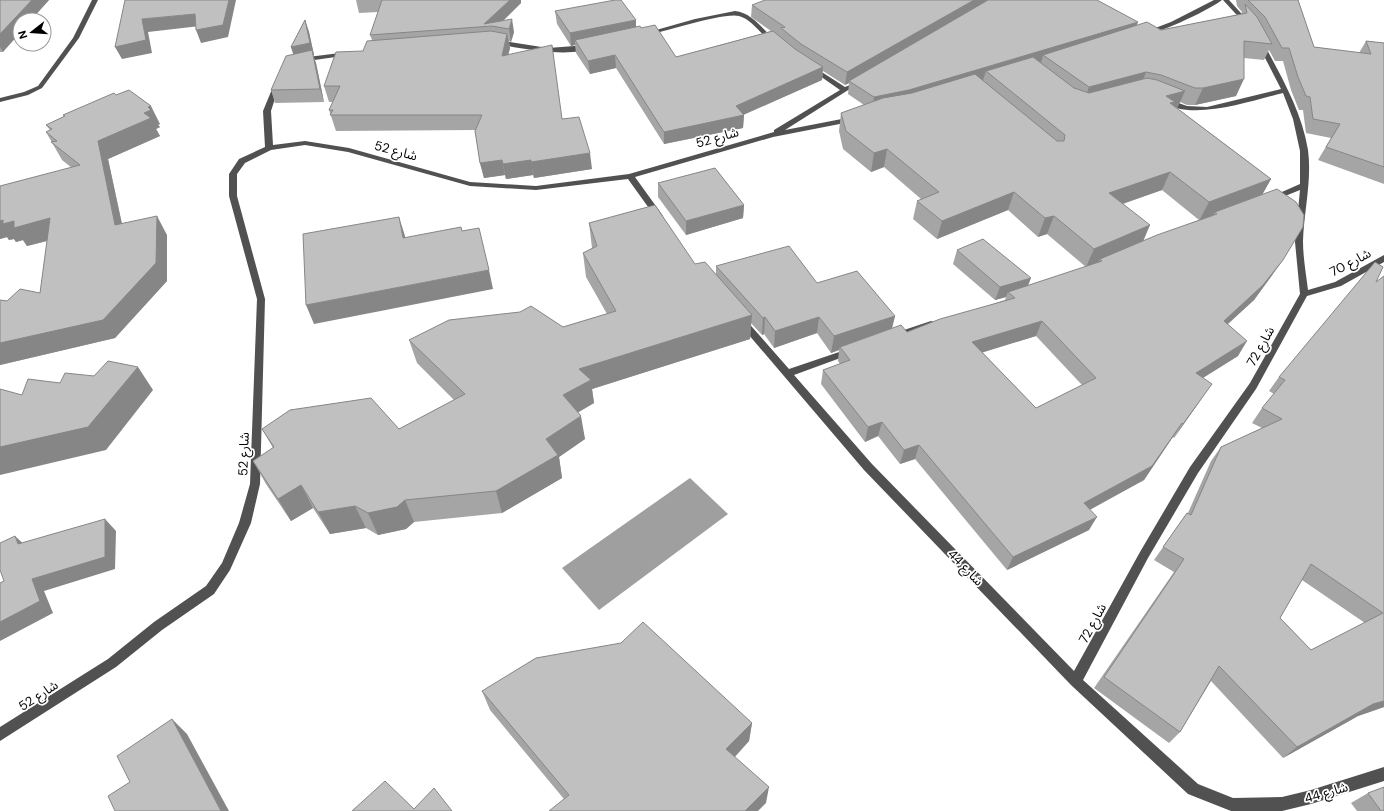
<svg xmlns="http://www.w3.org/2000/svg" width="1384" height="811" viewBox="0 0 1384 811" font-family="'DM Sans','Noto Sans Arabic',sans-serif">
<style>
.water{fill:#9f9f9f}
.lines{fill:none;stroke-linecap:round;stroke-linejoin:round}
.minor{fill:#515151;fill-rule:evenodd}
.wall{fill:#a5a5a5;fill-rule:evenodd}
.shaded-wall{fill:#868686}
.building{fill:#c0c0c0;stroke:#868686;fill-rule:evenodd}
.labels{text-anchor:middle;stroke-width:3.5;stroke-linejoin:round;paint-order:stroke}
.street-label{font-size:13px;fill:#000;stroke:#fff}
</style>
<rect width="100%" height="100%" fill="#fff"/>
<!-- water -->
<path class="water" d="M690,478L728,514L599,610L562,568Z"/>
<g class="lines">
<!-- minor -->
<g class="minor">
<path d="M92,0H98L79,38L42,88L28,95L0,102V98L24,92L38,86L73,38Z"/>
<path d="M1214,0H1222C1213,8 1150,39 1142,33L1171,22Z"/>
<path d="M1223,0H1229L1250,23V25H1246Z"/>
<path d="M735,11C753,13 763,30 776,41V43H772C762,35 751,19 739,16C725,12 662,32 645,36L642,34L695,19Z"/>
<path d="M496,40L548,48L588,45L591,47C575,59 514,48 494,43L493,42Z"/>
<path d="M1259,43L1264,44C1282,78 1302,112 1308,150C1312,180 1304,211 1303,241C1303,257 1306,274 1308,290L1335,282L1384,255V262L1341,286L1307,296L1256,389L1198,473L1148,558L1083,680L1198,784L1233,798L1282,797L1311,790L1384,767V781L1311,804L1282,811H1231L1188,794L1071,685L864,470L737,321L739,319H745L789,369L848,349H854L856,351L854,353L794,375L872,464L1074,671L1140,552L1190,467L1250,383L1300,294L1295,242L1300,190L1275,200H1269L1268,198L1300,184V151L1293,119L1283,93C1253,100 1189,123 1163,101L1167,99L1187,106L1207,107L1281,89L1258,44Z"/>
<path d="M348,52L350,53V55L300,62L297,60L300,58Z"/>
<path d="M810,67H814L845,87L850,85L853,87L785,130L852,117H855V121L773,137L635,177L663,216L659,219L656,218L628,179L536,190L470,186L348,152L305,145L271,150L245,163L237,174V196L265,299L260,484L251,523L230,570L214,594L162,630L116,667L0,741V727L108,659L154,622L206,586L222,563L239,523L250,484L257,299L229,196V174L239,159L265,147L263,111L275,82L280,83L271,111L273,145L305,141L349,148L470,182L536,186L629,174L774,132V130L840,90L810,69Z"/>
<path d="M931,321L934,322L936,324L934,326L895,339L890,336L892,334Z"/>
</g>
</g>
<!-- wall -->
<g class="wall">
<path d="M0,0H49L31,20H20L3,52H0Z"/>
<path d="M356,0H521V3L502,21L514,32L511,42L509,41L510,48L508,55L562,119L592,169L534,178L533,175L506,179L505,175L484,178L480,163L475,130L336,131L329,110L333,102H329L324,86L363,51L372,40L370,35L378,12L359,13Z"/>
<path d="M1236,0H1298L1314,47L1359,53L1366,41L1384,43V184L1318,160L1331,138L1306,133L1303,110H1299L1291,90L1283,61H1275L1269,50L1264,60L1244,58L1236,96L1195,105H1187L1180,102L1177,108L1271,179L1262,194L1273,274L1254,300L1227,324L1238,356L1203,378L1202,398L1174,438L1173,437L1144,480L1090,509L1089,530L1007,570L915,459L900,464L878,436L865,442L821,384L823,370L840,364L838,361L839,350L831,353L817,333L774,348L764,334L762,335L751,323L750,339L592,389L594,403L578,412L585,439L559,457L562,478L502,513L414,522L406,529L378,535L366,528L330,534L313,508L291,521L266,484L253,461L273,448L262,429H399L454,400L417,363L409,340L563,327L607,314L586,277L583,253L592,248L589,223L695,264L716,274V266L817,283L895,316L892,328L907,332L1005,300L1006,297L995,300L953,264L957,250L1028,286L1086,267L1047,234L1038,237L1008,210L937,239L913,219L917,201L921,199L884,167L871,172L843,149L839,131L841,113L864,105L848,94L849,83L845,85L823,71L822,80L744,114L743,128L664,144L616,68L590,74L576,53L575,45L571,46L557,24L555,11L636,20V27L641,28L676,57L771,31L751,17L752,5L1137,26L1161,30L1241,14L1242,12L1237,6ZM1162,190L1199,220L1143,241L1123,204ZM1036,336L1082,385L1036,408L982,352Z"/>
<path d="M305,20L309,32L314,55H313L316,63L324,102L275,103L271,90L294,55L291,47Z"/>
<path d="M63,115L160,124L158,125L160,127L156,129L160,136L108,159L122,224L167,235V281L115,338L0,365V300L7,301L40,293L47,241L27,246L23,240L16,242L14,239L9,240L7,237L0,239V186L72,168L62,160L46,132L50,130L46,125L65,117Z"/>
<path d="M658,183L744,205L743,218L686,235L658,197Z"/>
<path d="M1384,276V707L1358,716L1283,758L1211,681L1180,732L1169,743L1094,688L1174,572L1154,560L1187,513H1188L1211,461L1221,447L1262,428L1252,423L1262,408L1274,394L1269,391L1279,377L1376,282ZM1302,580L1365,623L1311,650L1280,618Z"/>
<path d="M482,691L752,723L749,741L735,757L766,803L564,799L490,710Z"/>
<path d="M1368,793L1384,811H1357L1351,803Z"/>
</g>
<!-- shaded-wall -->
<g class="shaded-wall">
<path d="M32,0H49L31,20H20V33L3,52L0,47V34Z"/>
<path d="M229,0H236L228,37L201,43L196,30Z"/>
<path d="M510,0H521V3L497,27L484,24Z"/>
<path d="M974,0H993L849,81V83L845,85L847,72Z"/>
<path d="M195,14L200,26L148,32L152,53L122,59L115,47L142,19Z"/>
<path d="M512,19L514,32L511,42L509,29Z"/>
<path d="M305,20L309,32L314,55H313L316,63L324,102L320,89L295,60L291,47Z"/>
<path d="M636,20V32L575,40V45L571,46L570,33Z"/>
<path d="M1138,22L1133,35L1043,55L1041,63L993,77L986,71L983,80L907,104L872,111L874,97Z"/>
<path d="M507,34L510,48L504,71L502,56Z"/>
<path d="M615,55L616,68L590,74L588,61Z"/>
<path d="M823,67L822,80L741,116L744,115L743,128L664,144V132L736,106Z"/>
<path d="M1146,72L1140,89L1083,103L1089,87Z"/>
<path d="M1244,79L1236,96L1195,105L1203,88Z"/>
<path d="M1185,91L1177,109L1171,110L1166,96Z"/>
<path d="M151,106L160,124L158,125L160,127L156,129L160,136L108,159L126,243L115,225L98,141L144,113L148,107Z"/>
<path d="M887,149L884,167L871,172L874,153Z"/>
<path d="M590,153L592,169L534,178L531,162Z"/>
<path d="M502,160L505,175L484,178L480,163Z"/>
<path d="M531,160L533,175L506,179L503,164Z"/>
<path d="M1170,172L1162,190L1101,211L1109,193Z"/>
<path d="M1271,179L1261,197L1215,212L1213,215L1199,221L1209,202Z"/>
<path d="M1014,192L1008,210L937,239L942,221Z"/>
<path d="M744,205L743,218L686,235V221Z"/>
<path d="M157,216L167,235V281L115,338L0,365V343Z"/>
<path d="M1054,216L1047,234L1038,237L1045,218Z"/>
<path d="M399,217L405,236L408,257L403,238Z"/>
<path d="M50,218L62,237L27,246L23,240L16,242L14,239L9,240L7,237L0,239V221L3,220L14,221Z"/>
<path d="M1150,225L1142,244L1100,259L1099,262L1086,267L1094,249Z"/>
<path d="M1283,260L1273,274L1254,300L1215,336L1224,321Z"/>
<path d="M489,270L493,289L314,324L306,305Z"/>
<path d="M1031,278L1026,291L1008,292L1006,297L995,300L1000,287Z"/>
<path d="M752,315L750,339L592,389L594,403L567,419L563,395L579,369Z"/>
<path d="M895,316L891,332L840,347L839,350L831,353L834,336Z"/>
<path d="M765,317L764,334L762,335L763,318Z"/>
<path d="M819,317L817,333L774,348L775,331Z"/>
<path d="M1042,321L1036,336L968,357L972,342Z"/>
<path d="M1247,341L1238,356L1188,387L1196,373Z"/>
<path d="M138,367L153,390L106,450L0,475V447Z"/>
<path d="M1212,384L1202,398L1174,438L1183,424Z"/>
<path d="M581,416L585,439L559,457L562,478L502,513L496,491L546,439Z"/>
<path d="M882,422L878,436L865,442L868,427Z"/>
<path d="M1182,423L1144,480L1077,517L1084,503Z"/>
<path d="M919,445L915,459L900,464L904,450Z"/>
<path d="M301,485L313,508L291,521L278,499Z"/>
<path d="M405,500L414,522L406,529L378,535L368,513Z"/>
<path d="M355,506L366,528L330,534L318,512Z"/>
<path d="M1097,517L1089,530L1007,570L1013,557Z"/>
<path d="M105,519L116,531L115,569L44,591L53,613L0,641V622L32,579Z"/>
<path d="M15,536L28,548L18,544Z"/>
<path d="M1384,701V707L1358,716L1283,758L1297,747L1373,704Z"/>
<path d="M172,719L187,734L229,811H221Z"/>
<path d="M752,723L749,741L725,767L726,749Z"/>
<path d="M769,787L766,803L758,811H745Z"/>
</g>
<!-- building -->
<g class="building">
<path d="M0,0H32L0,34Z"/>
<path d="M125,0H229L223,25L196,30L195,14L142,19L146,40L115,47Z"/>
<path d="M382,0H510L484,24L512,19L509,29L492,26L370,35Z"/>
<path d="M615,0H621L636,20L570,33L555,11Z"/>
<path d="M765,0H974L847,72L801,44L781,28L785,27L752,5Z"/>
<path d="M988,0H1097L1138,22L909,90L874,97L849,81Z"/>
<path d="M1248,0H1298L1314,47L1371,54L1366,41L1384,43V167L1326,147L1340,124L1313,119L1310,97L1306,96L1298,77L1289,48H1282L1265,17Z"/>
<path d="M1245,4L1257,17L1272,44L1244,41V79L1203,88H1195L1161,75L1146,72L1089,87L1043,55L1147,22L1161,30L1247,13Z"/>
<path d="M305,20L310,43L291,47Z"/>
<path d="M655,25L676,57L773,31L795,49L823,67L736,106L744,115L664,132L615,55L588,61L575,40L640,26L641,28Z"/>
<path d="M491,31L507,34L502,56L552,45L562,119L579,117L590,153L531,162V160L503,164L502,160L480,163L475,131L482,115H330L333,110H329L340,86H324L336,52L363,51L367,41Z"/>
<path d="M312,50L320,89L271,90L286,56Z"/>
<path d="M1033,57L1074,88L1089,93L1147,78L1157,80L1185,91L1166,96L1175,102L1170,103L1271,179L1209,202L1170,172L1109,193L1150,225L1094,249L1054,216L1045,218L1014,192L942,221L917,201L939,192L887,149L874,153L846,131L841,113L883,98L912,93L975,74L1057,141H1064L1065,135L986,71Z"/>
<path d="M129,90L151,106L148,107L151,110L144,113L151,118L98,141L115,225L157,216L156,263L103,320L0,343V300L7,301L20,289L40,293L50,218L14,228V221L3,224V220L0,221V186L80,165L51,142L57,141L46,132L52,129L46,125L65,116L63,115L114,93L116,95Z"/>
<path d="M715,168L744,205L686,221L658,183Z"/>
<path d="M1277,189L1296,202L1304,215L1303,227L1283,260L1263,285L1224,321L1247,341L1196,373L1212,384L1183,424L1182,423L1152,466L1084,503L1097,517L1013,557L919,445L904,450L882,422L868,427L823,370L850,360L840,347L901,325L907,332L940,319L1015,298L1008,292L1102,261L1100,259L1157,235L1217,214L1215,212ZM1042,321L1096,378L1036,408L972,342Z"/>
<path d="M655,205L695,264L705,262L752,315L579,369L591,380L563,395L581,416L546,439L558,455L496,491L405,500L397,507L368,513L355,506L318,512L301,485L278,499L253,461L274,447L262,429L290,410L371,398L399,429L465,394L409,340L449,320L520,312L531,306L563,327L616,311L583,253L597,246L589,223Z"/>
<path d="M399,217L403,238L461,227L462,231L479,228L489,270L306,305L303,234Z"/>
<path d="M983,239L1031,278L1000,287L957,250Z"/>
<path d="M789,246L817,283L857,271L895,316L834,336L819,317L775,331L765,317L763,318L716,266Z"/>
<path d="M1375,262L1383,267L1376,282L1384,276V701L1373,704L1297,747L1219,666L1180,732L1104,677L1184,559L1163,547L1187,513L1191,515L1221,447L1282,419L1262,408L1285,380L1279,377ZM1311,564L1383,613L1311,650L1280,618Z"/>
<path d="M108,361L138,367L88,427L0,447V389L22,395L28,379L60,383L65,373L94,376Z"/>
<path d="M105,519V557L32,579L40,601L0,622V583L4,581L0,570V543L15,536L18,544Z"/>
<path d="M643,622L752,723L726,749L769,787L745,811H549L569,795L482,691L536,658L621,643Z"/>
<path d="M172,719L221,811H115L108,796L130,782L117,756Z"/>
<path d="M385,781L414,809L434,788L452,811H352Z"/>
<path d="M1384,787V811H1381L1368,793Z"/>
</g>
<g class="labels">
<!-- street labels -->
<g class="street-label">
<text transform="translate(717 137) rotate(-16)" y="5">شارع 52</text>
<text transform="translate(396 150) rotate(15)" y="5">شارع 52</text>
<text transform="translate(1350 262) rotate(-28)" y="5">شارع 70</text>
<text transform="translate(1260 346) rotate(-61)" y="5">شارع 72</text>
<text transform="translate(243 454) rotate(-88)" y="5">شارع 52</text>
<text transform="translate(966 567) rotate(46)" y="5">شارع 44</text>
<text transform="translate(1092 623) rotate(-62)" y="5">شارع 72</text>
<text transform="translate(38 695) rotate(-33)" y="5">شارع 52</text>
<text transform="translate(1326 792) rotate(-16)" y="5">شارع 44</text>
</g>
</g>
<!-- north arrow -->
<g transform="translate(32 32) rotate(253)"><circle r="19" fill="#ffffff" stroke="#999999"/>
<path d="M0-3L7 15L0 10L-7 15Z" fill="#000000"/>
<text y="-6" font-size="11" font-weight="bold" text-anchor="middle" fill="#000000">N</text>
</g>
</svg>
